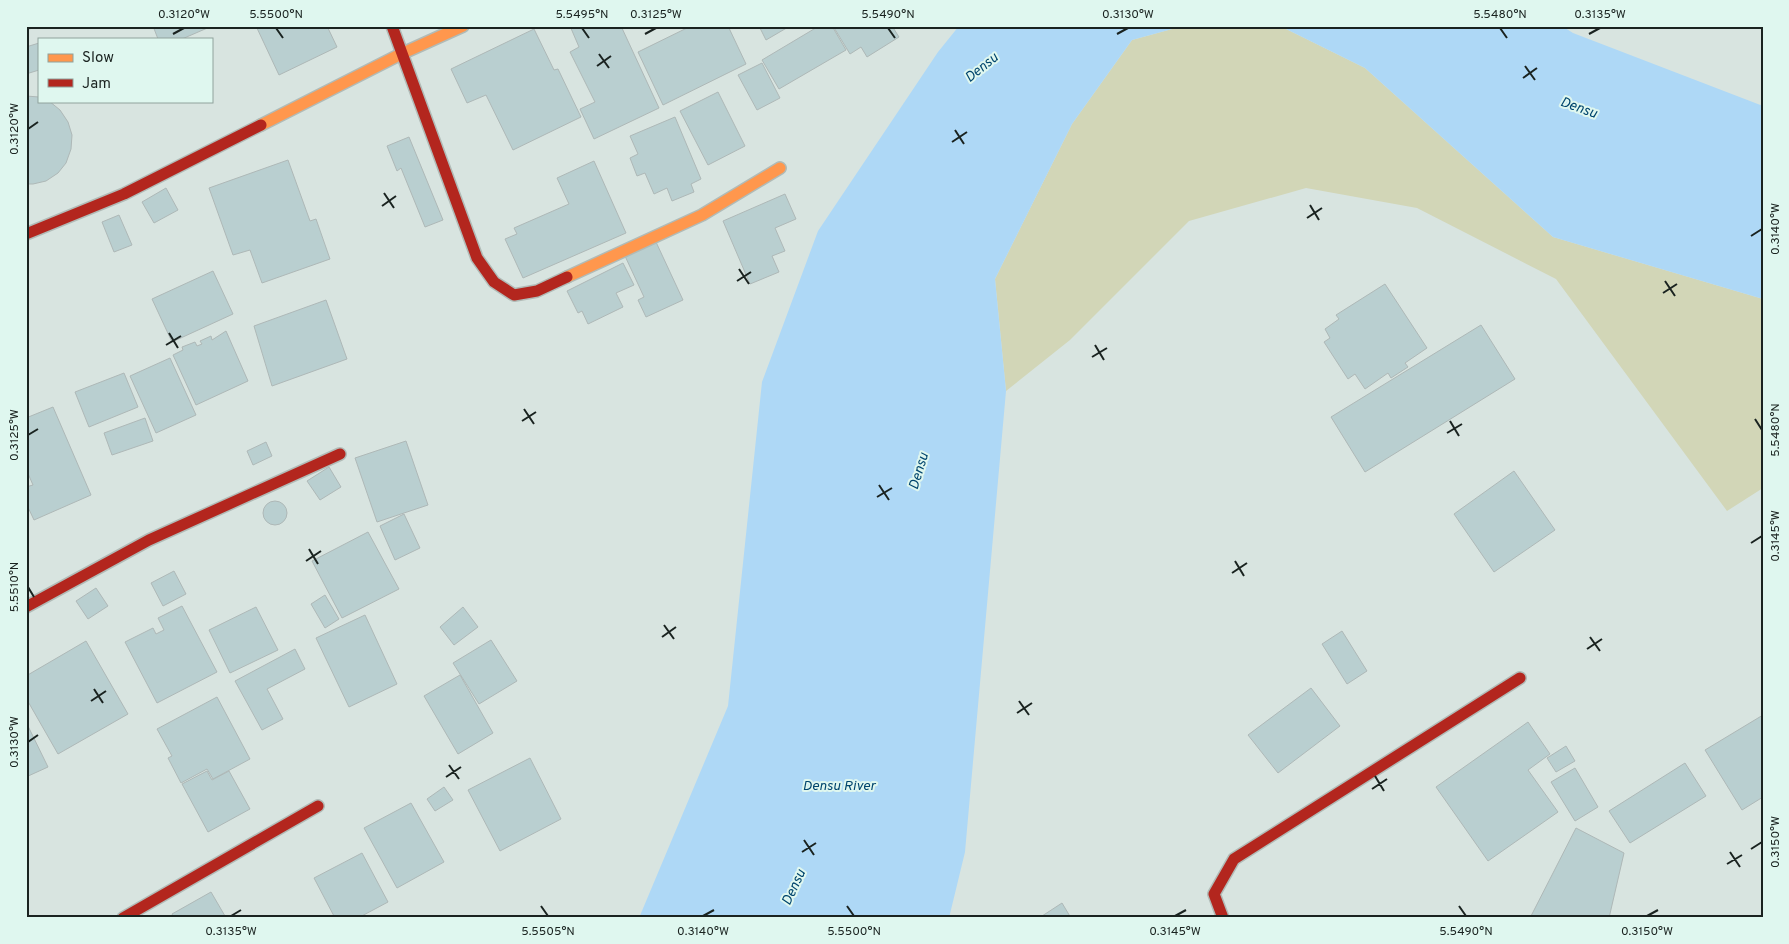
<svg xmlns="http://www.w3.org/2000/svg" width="1789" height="944" viewBox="0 0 1789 944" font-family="Overpass,sans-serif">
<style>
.green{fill:#d2d6b7}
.water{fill:#aed8f6}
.building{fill:#b9cfd0;stroke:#aeb8b7}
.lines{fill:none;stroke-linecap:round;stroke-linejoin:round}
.slow-casing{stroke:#b1bbb7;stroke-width:14}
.jam-casing{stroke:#b1bbb7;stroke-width:14}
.slow{stroke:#ff974d;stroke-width:11}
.jam{stroke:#b3261e;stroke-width:11}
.ticks{fill:none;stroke:#1a2320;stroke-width:2}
.labels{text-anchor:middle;stroke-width:4;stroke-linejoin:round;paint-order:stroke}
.water-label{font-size:14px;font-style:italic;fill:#00456d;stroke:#dff7ef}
.neatline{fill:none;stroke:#1a2320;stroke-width:2}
.ticks-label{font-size:12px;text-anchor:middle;fill:#1a2320}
</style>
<rect width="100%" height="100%" fill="#d8e4e0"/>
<!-- green -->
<path class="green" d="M1183,26H1280L1365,68L1553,237L1763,299V488L1727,511L1556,279L1417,208L1306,188L1189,221L1070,340L1006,391L995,279L1072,124L1132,40Z"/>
<!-- water -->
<g class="water">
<path d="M959,26H1183L1132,40L1072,124L995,279L1006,391L965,852L949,918H639L728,706L762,382L818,231L938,52Z"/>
<path d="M1280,26H1562L1573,33L1763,106V299L1553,237L1365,68Z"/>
</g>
<!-- building -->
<g class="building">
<path d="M26,26H39L26,30Z"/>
<path d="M153,26H212L182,39H158Z"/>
<path d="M256,26H327L337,47L279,75Z"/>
<path d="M570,26H621L659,108L594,139L580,109L595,102L570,52L579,47Z"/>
<path d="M691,26H728L746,64L663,105L638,52Z"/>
<path d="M759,26H790L766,40Z"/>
<path d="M819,26H832L846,50L779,89L762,60Z"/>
<path d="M833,26H892L899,37L867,57L861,47L850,54Z"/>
<path d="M534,29L554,70L558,69L581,117L513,150L486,95L467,103L451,69Z"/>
<path d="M39,43V70L26,74V47Z"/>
<path d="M762,63L780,98L757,110L738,75Z"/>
<path d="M718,92L745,146L708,165L680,111Z"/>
<path d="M26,96L39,97V101H49L60,110L68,122L72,135L71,149L66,163L58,173L46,181L33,184H26Z"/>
<path d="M675,117L701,179L691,184L694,192L672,201L667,188L654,194L645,173L637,176L630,158L638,154L630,136Z"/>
<path d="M409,137L443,220L425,227L401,168L397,171L387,146Z"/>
<path d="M288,160L310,221L316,219L330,259L262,283L250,250L233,255L209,188Z"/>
<path d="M594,161L626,233L523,278L505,239L517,234L514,228L569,204L557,178Z"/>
<path d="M166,188L178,210L154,223L142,202Z"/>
<path d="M785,194L796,219L775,228L785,251L772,256L779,272L750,284L723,221Z"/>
<path d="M119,215L132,245L114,252L102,222Z"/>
<path d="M656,242L683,300L646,317L638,300L644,297L625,256Z"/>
<path d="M623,263L634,285L616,293L623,307L588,324L582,311L578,313L567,291Z"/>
<path d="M213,271L233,314L172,342L152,299Z"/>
<path d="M1385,284L1427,348L1405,363L1408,367L1391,378L1388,373L1365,389L1355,374L1348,379L1324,342L1330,338L1325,329L1339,319L1336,315Z"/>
<path d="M326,300L347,359L272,386L254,326Z"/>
<path d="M1481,325L1515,379L1365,472L1331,417Z"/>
<path d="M226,331L248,381L196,405L173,355L183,350L182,347L195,342L197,346L202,344L200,341L211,336L212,340Z"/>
<path d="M170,358L196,415L156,433L130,376Z"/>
<path d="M124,373L138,407L89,427L75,392Z"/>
<path d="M53,407L91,495L34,520L26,503V487L33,485L26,469V418Z"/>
<path d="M145,418L153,441L112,455L104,433Z"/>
<path d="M406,441L428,505L377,522L355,458Z"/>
<path d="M266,442L272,456L253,465L247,451Z"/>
<path d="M329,467L341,487L320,500L307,481Z"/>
<path d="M1514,471L1555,530L1494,572L1454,514Z"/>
<circle cx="275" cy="513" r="12"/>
<path d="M404,514L420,548L395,560L380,526Z"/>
<path d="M368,532L399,589L342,618L312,561Z"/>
<path d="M174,571L186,594L163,606L151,583Z"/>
<path d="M96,588L108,606L88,619L76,601Z"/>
<path d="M325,595L339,619L325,628L311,604Z"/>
<path d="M182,606L217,672L157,703L125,642L153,628L156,634L164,630L158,618Z"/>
<path d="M256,607L278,650L230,673L209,630Z"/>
<path d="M463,607L478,627L454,645L440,627Z"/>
<path d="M365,615L397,684L349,707L316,638Z"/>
<path d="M1342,631L1367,671L1347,684L1322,644Z"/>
<path d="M491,640L517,681L479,704L453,663Z"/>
<path d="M86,641L128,714L58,754L26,698V676Z"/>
<path d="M295,649L305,669L267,689L283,719L262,730L235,681Z"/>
<path d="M460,675L493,733L458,754L424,696Z"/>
<path d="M1311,688L1340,726L1278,773L1248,735Z"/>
<path d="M217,697L250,759L213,779L207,769L181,783L168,758L172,756L157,729Z"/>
<path d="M1763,715V797L1742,810L1705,750Z"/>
<path d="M26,722L48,767L26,777Z"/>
<path d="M1528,722L1550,754L1528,770L1558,812L1488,861L1436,787Z"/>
<path d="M1566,746L1575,761L1556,772L1547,758Z"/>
<path d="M530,758L561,819L500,851L468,790Z"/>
<path d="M1685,763L1706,796L1630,843L1609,811Z"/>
<path d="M1575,768L1598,807L1575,821L1551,782Z"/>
<path d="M207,771L212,780L229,771L250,809L208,832L182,784Z"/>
<path d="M444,787L453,800L435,811L427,799Z"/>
<path d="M411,803L444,862L397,888L364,828Z"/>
<path d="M1576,828L1624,853L1609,918H1530Z"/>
<path d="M362,853L388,902L358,918H335L314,878Z"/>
<path d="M211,892L225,916L174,918L172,914Z"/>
<path d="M1062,903L1071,918H1039Z"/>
</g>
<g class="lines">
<!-- slow casing -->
<g class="slow-casing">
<g id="slow">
<path d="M261,125L401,54L463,26"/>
<path d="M567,277L702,215L780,168"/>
</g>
</g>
<!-- jam casing -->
<g class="jam-casing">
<g id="jam">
<path d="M392,26L477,258L494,282L514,295L537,291L567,277"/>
<path d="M26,234L124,194L261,125"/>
<path d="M26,607L149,540L340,454"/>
<path d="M123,918L318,806"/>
<path d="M1223,918L1214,894L1234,859L1520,678"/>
</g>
</g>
<!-- slow -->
<use href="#slow" class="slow"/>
<!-- jam -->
<use href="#jam" class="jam"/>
</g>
<!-- ticks -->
<path class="ticks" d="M276,28L283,38M582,28L589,38M888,28L895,38M1500,28L1507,38M173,34L184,28M645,34L656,28M1117,34L1128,28M1589,34L1600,28M599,54L609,68M597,66L611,56M1525,66L1535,80M1523,78L1537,68M28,129L38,122M955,130L964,144M952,142L967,132M384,193L394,208M1310,205L1319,220M382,206L396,196M1307,218L1322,208M1751,236L1762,229M739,269L749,284M737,281L751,272M1665,281L1675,296M1663,293L1677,284M169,333L178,348M166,345L181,336M1095,345L1104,360M1092,357L1107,348M524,409L534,424M1755,419L1762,430M522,421L536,412M1450,421L1459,436M1447,433L1462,424M28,435L38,429M879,485L889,500M877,497L892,488M1751,543L1762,536M309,549L318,564M306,561L321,551M1235,561L1244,576M1232,573L1247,563M28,587L34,597M664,625L674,639M662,637L676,627M1590,637L1600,651M1587,649L1602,639M94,689L103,703M91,701L106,691M1019,701L1029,715M1017,713L1032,703M28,742L38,735M449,765L459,779M1375,776L1384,791M446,777L461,767M1372,789L1387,779M804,840L814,855M1751,849L1762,842M802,852L816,843M1730,852L1740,867M1727,864L1742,855M541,906L548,916M847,906L854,916M1459,906L1466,916M231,916L241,910M703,916L714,910M1175,916L1186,910M1647,916L1658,910"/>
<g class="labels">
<!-- water labels -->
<g class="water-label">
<text transform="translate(981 67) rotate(-39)" y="5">Densu</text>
<text transform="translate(1579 107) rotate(20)" y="5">Densu</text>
<text transform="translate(918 471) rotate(-73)" y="5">Densu</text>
<text x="839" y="790">Densu River</text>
<text transform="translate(793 887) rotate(-65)" y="5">Densu</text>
</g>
</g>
<!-- border -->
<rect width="1789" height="944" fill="none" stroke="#dff7ef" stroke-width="55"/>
<!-- legend -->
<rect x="38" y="38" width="175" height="65" fill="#dff7ef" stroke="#90a29c"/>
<rect x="48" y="54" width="25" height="8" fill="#ff974d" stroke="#90a29c"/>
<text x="82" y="62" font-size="15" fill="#1a2320">Slow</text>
<rect x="48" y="79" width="25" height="8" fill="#b3261e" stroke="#90a29c"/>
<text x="82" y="88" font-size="15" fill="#1a2320">Jam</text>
<rect x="28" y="28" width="1734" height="888" class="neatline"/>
<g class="ticks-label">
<text x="184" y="18">0.3120°W</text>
<text x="276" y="18">5.5500°N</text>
<text x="582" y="18">5.5495°N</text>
<text x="656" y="18">0.3125°W</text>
<text x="888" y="18">5.5490°N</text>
<text x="1128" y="18">0.3130°W</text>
<text x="1500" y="18">5.5480°N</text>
<text x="1600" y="18">0.3135°W</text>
<text transform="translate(14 129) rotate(-90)" y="4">0.3120°W</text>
<text transform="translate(1775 229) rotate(-90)" y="4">0.3140°W</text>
<text transform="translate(1775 430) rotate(-90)" y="4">5.5480°N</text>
<text transform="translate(14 435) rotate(-90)" y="4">0.3125°W</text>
<text transform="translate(1775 536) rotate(-90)" y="4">0.3145°W</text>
<text transform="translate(14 587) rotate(-90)" y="4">5.5510°N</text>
<text transform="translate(14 742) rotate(-90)" y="4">0.3130°W</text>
<text transform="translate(1775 842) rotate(-90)" y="4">0.3150°W</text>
<text x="231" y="935">0.3135°W</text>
<text x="548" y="935">5.5505°N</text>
<text x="703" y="935">0.3140°W</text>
<text x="854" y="935">5.5500°N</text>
<text x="1175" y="935">0.3145°W</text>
<text x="1466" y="935">5.5490°N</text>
<text x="1647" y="935">0.3150°W</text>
</g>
</svg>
